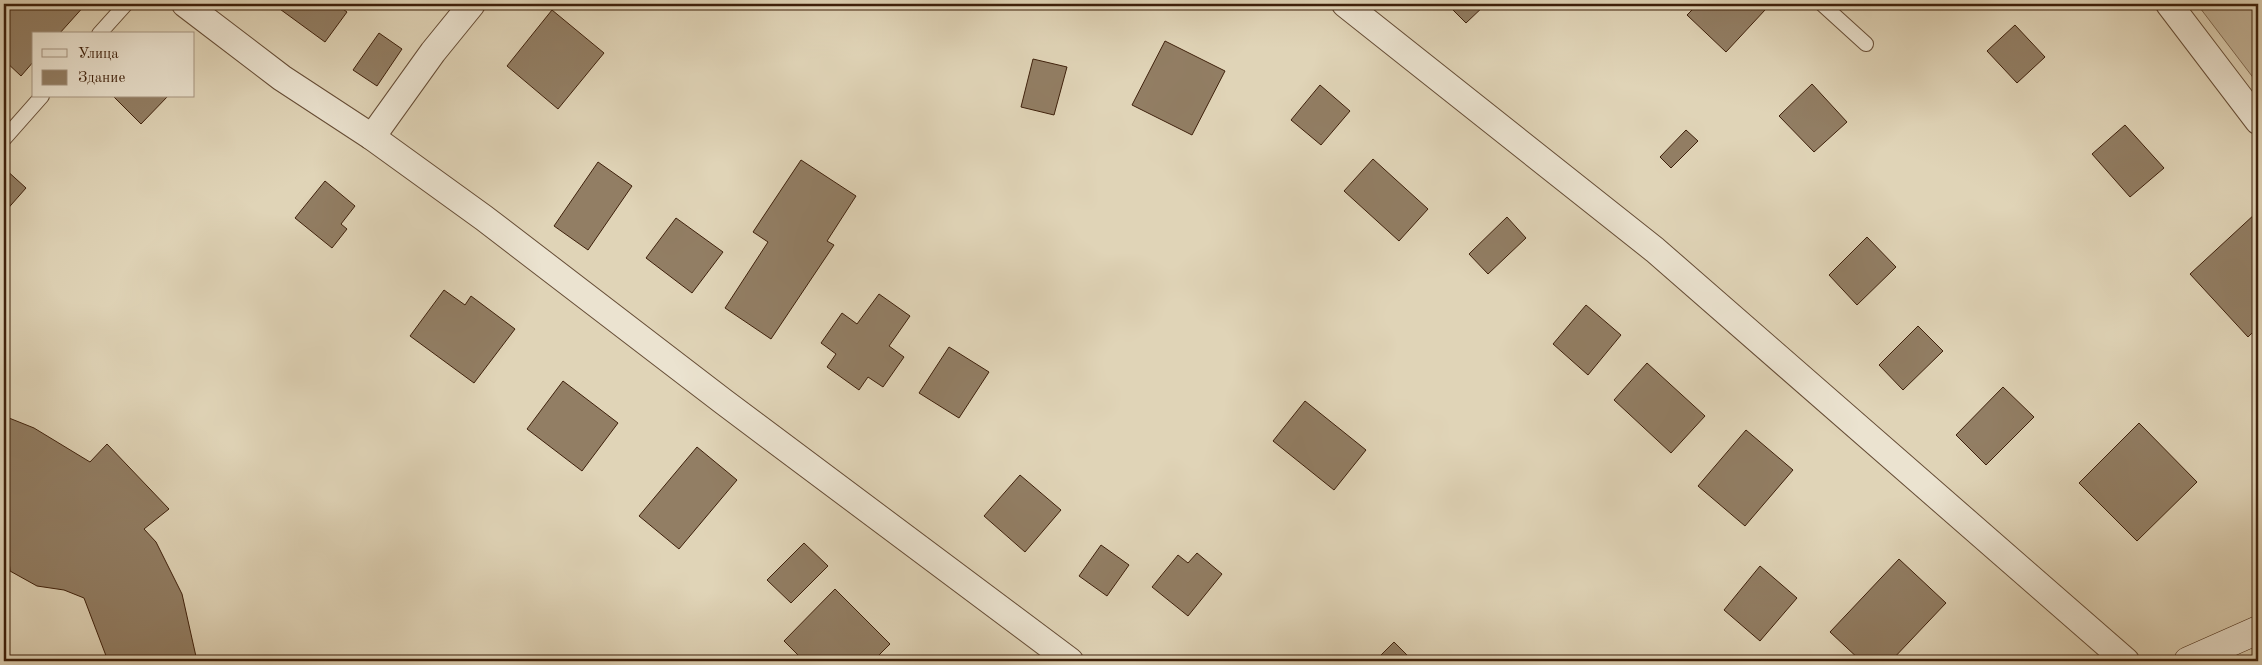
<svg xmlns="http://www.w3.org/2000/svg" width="2262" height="665" viewBox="0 0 2262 665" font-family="'Old Standard TT',serif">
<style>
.green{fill:#c4b59a;stroke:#816a52}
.building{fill:#927e64;stroke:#3e200b}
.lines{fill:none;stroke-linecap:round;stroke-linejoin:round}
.lane-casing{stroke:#664d36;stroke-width:16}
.street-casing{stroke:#664d36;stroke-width:28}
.secondary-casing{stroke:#3e200b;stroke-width:29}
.lane{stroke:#ebe3d0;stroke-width:14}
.street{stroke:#ebe3d0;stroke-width:26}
.secondary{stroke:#ebe3d0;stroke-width:28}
</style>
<rect width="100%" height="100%" fill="#e0d4b7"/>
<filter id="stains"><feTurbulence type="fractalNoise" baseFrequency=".004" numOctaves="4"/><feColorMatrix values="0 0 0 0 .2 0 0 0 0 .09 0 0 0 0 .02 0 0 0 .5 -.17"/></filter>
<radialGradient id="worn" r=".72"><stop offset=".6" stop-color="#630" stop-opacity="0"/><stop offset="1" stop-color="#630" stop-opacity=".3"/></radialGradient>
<!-- green -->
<path class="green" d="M2197,4H2258V84Z"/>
<!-- building -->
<g class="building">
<path d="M4,4H86L59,34H34V61L21,76L4,60Z"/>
<path d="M273,4H336L347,12L325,42Z"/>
<path d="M1447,4H1486L1466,23Z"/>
<path d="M1698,4H1758L1765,10L1726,52L1687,15Z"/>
<path d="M552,10L604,53L558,109L507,66Z"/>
<path d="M2015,25L2045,57L2017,83L1987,51Z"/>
<path d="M379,33L402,49L377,86L353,70Z"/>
<path d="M1165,41L1225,71L1192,135L1132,105Z"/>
<path d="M1033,59L1067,67L1054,115L1021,107Z"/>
<path d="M1812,84L1847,122L1814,152L1779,116Z"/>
<path d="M1320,85L1350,111L1321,145L1291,120Z"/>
<path d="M113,96H168L141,124Z"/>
<path d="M2125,125L2164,168L2130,197L2092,154Z"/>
<path d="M1686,130L1698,141L1671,168L1660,157Z"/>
<path d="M1373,159L1428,209L1399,241L1344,191Z"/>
<path d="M801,160L856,196L827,241L834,245L771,339L725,308L768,242L753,232Z"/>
<path d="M598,162L632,186L588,250L554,226Z"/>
<path d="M4,168L26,188L4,213Z"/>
<path d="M325,181L355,206L341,224L347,229L332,248L295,218Z"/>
<path d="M2256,213L2258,215V327L2248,337L2190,274Z"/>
<path d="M1507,217L1526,238L1488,274L1469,254Z"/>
<path d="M676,218L723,252L692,293L646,258Z"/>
<path d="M1867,237L1896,267L1857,305L1829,275Z"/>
<path d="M444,290L465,305L471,296L515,329L474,383L410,336Z"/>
<path d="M879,294L910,316L889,346L904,357L883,387L868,377L859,390L827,367L836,354L821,343L842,313L857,324Z"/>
<path d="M1586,305L1621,335L1588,375L1553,344Z"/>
<path d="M1918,326L1943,351L1903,390L1879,365Z"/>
<path d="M949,347L989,372L959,418L919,393Z"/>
<path d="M1647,363L1705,416L1671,453L1614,400Z"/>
<path d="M563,381L618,423L582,471L527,429Z"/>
<path d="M2003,387L2034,417L1986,465L1956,435Z"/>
<path d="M1305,401L1366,450L1334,490L1273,441Z"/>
<path d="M4,416L34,428L90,462L107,444L169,509L144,529L156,542L182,594L197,661H108L84,598L64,590L37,586L10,571L7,539L8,510L4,507Z"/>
<path d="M2139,423L2197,482L2137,541L2079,483Z"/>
<path d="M1746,430L1793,470L1745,526L1698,486Z"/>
<path d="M697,447L737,480L679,549L639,516Z"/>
<path d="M1020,475L1061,510L1025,552L984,516Z"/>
<path d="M804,543L828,566L791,603L767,580Z"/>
<path d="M1101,545L1129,565L1107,596L1079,576Z"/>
<path d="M1197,553L1222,574L1188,616L1152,587L1178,555L1188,563Z"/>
<path d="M1899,559L1946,603L1891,661H1861L1830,632Z"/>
<path d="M1760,566L1797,598L1760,641L1724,610Z"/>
<path d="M835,589L890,644L873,661H804L784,641Z"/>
<path d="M1394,642L1413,661H1375Z"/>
</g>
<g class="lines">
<!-- lane casing -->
<g class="lane-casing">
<g id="lane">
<path d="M1822,4L1866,44"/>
<path d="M99,34L126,4"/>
<path d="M4,139L42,96"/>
</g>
</g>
<!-- street casing -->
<g class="street-casing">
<g id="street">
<path d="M185,4L282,78L372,137L484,218L724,402L1070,661"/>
<path d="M1345,4L1655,250L2126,661"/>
<path d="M2169,4L2258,121"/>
<path d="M372,137L433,52L472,4"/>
</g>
</g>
<!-- secondary casing -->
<g class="secondary-casing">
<path id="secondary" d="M2188,661L2258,630"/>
</g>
<!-- lane -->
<use href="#lane" class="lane"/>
<!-- street -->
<use href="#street" class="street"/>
<!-- secondary -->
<use href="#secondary" class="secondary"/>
</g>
<!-- margin -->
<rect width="2262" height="665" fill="none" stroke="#e0d4b7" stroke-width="20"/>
<rect x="5" y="5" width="2252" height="655" fill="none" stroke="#3e200b" stroke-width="2.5"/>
<rect x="10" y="10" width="2242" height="645" fill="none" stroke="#3e200b"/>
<!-- legend -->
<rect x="32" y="32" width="162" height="65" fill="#ebe3d0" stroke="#a69581"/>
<rect x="42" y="49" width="25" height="8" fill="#ebe3d0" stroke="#a69581"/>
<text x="78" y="58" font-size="15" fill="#3e200b">Улица</text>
<rect x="42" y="70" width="25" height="15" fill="#927e64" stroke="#a69581"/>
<text x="78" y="82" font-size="15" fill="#3e200b">Здание</text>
<rect width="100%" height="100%" filter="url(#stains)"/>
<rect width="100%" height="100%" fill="url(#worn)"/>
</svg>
